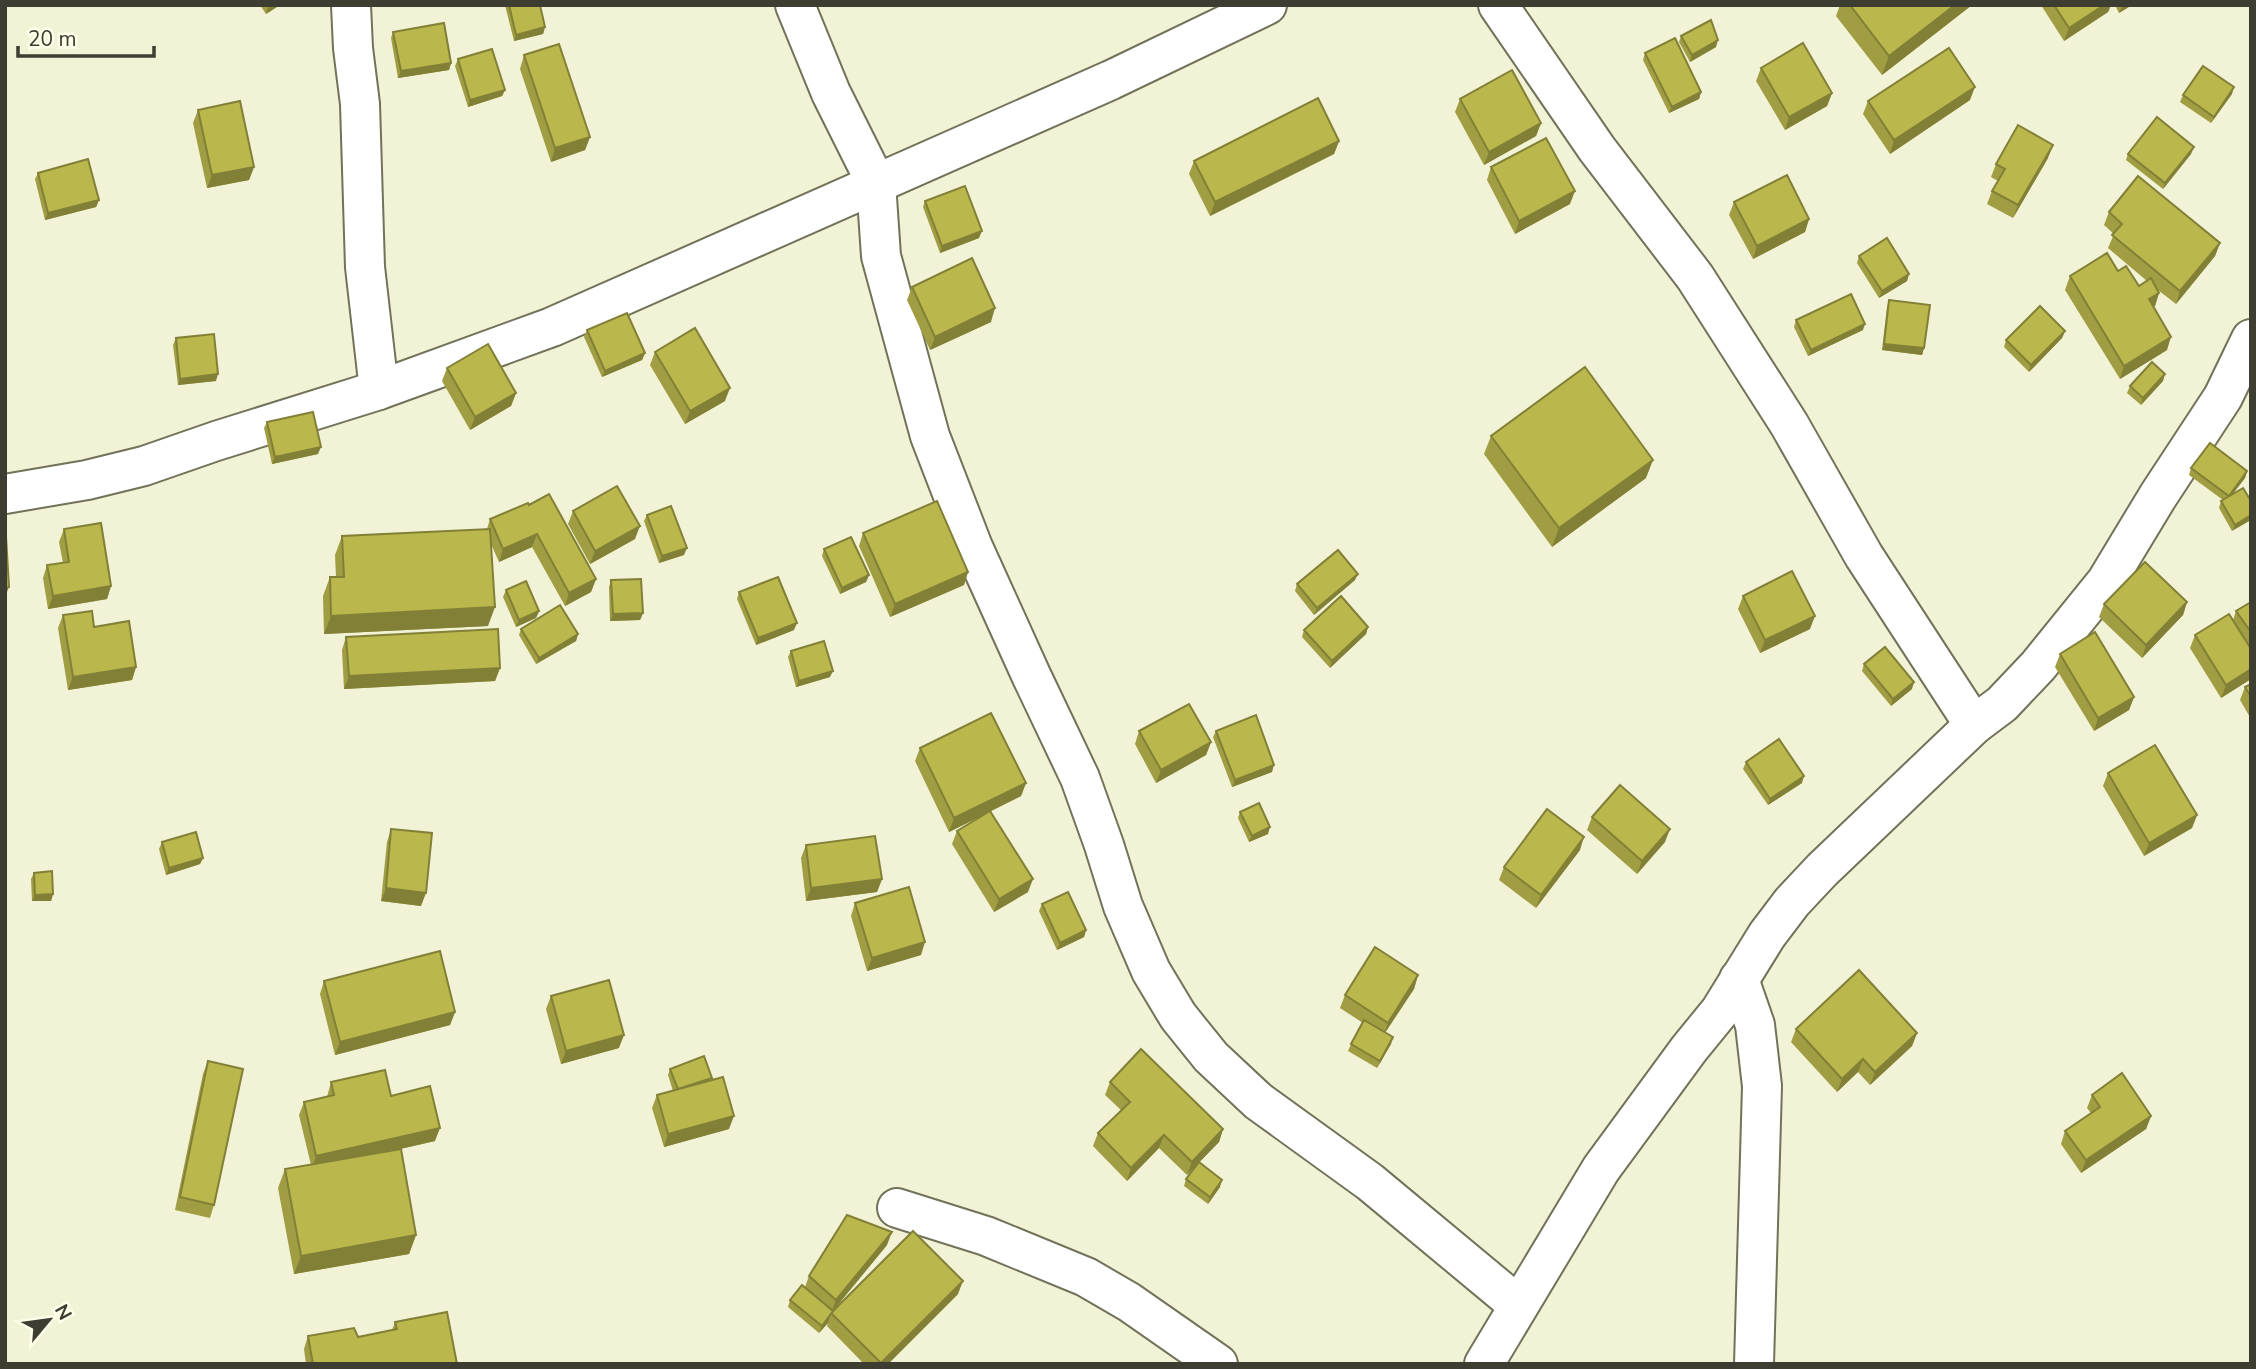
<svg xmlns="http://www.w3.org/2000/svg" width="2256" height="1369" viewBox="0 0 2256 1369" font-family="'Nunito Sans',sans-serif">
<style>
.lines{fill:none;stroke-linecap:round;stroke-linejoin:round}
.street-casing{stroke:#72725a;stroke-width:42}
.street{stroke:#fff;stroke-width:38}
.wall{fill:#a09d42}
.shaded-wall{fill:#828036}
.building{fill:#bab74d;stroke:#828036;stroke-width:2}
</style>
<rect width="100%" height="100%" fill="#f2f2d7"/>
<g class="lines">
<!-- street casing -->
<g class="street-casing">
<g id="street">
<path d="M351,5L353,48L360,104L365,267L379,390"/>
<path d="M795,5L831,93L876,183L881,256L930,436L973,547L1031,675L1080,778L1104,845L1123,906L1151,971L1178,1016L1211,1057L1258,1101L1370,1182L1518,1305"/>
<path d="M1498,5L1597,149L1695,277L1789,424L1864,556L1974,725"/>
<path d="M5,494L87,480L144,466L216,441L379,390L552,327L1111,80L1267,5"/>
<path d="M1739,979L1755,1025L1762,1086L1754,1364"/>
<path d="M897,1208L986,1236L1086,1277L1129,1302L1218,1364"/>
<path d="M1484,1364L1601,1169L1689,1049L1720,1011L1767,935L1792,902L1822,870L1974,725L2002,704L2038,666L2106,582L2158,496L2223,397L2251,339"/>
</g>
</g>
<!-- street -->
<use href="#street" class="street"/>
</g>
<!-- wall -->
<g class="wall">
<path d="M260,5H280L266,14Z"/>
<path d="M505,5H540L545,27L543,34L514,41Z"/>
<path d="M1840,5H1972L1882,75L1836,16Z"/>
<path d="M2041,5H2111L2108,12L2064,41Z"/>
<path d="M2115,5H2132L2119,13Z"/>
<path d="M393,32L451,63L449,70L398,78L391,38Z"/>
<path d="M1681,36L1716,47L1690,62L1679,42Z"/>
<path d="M1645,53L1701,92L1699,99L1669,113L1643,60Z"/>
<path d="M524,55L590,137L585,150L551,162L520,69Z"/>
<path d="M458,59L505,90L502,96L468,107L455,66Z"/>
<path d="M1761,68L1832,93L1827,106L1785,130L1756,81Z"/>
<path d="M2232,94L2211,123L2180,102L2183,95Z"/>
<path d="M1460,99L1541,123L1536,136L1484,165L1455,112Z"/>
<path d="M1970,100L1890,154L1863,114L1868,101Z"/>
<path d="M198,110L254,167L249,180L207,188L193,123Z"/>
<path d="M1339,141L1334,154L1210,216L1189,174L1194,161Z"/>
<path d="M2128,154H2191L2163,189L2126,160Z"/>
<path d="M2048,158L2013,218L1987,204L1992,191L1998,181L1991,177L1996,164Z"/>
<path d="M1491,167L1570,204L1515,234L1487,180Z"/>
<path d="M38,173L99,200L96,207L45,220L35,179Z"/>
<path d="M925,201L979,238L940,253L923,207Z"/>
<path d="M1734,202L1809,219L1805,232L1753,259L1729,215Z"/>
<path d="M2109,212L2220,243L2215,256L2176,304L2158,290L2159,293L2155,306L2153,307L2167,350L2120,379L2065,290L2070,276L2118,271L2139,286L2147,281L2108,248L2114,234L2104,225Z"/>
<path d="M1859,256L1909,274L1907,281L1879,298L1857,263Z"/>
<path d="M912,287L991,322L930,350L907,300Z"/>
<path d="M1889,300L1924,348L1922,355L1882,350L1887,307Z"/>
<path d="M1796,320L1863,330L1808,356L1794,327Z"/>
<path d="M587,330L645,353L642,360L602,377L584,337Z"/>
<path d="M2065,331L2062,338L2029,372L2004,347L2006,340Z"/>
<path d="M176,338L216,381L178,385L173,345Z"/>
<path d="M655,352L725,401L685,424L650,365Z"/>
<path d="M447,368L516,393L511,406L470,430L442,381Z"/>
<path d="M2163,381L2141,405L2127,393L2130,386Z"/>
<path d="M267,422L318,454L272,464L264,428Z"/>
<path d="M1491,436L1646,478L1552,547L1484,454Z"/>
<path d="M2191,468L2247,471L2245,478L2232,494L2251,501L2232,531L2219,508L2221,501L2223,500L2189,475Z"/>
<path d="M528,503L596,579L591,592L565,606L532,547L499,562L491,544L488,626L324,634L323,596L330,577H336L335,555L342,536L487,529L490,519Z"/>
<path d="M573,511L635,539L590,564L568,524Z"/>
<path d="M647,515L684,555L659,563L644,521Z"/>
<path d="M64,529L111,586L107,599L48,609L43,578L47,565L63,563L59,542Z"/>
<path d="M863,533L968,572L964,585L890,617L859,546Z"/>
<path d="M824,549L869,575L866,582L840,594L822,556Z"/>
<path d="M611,580L643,613L640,620L610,621L609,587Z"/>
<path d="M1355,580L1314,615L1295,591L1297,584Z"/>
<path d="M506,590L539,611L536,618L516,627L503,597Z"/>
<path d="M739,592L794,630L756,645L737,599Z"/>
<path d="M1743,596L1810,629L1760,653L1738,609Z"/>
<path d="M2187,602L2183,615L2142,658L2099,617L2104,604Z"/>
<path d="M2251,602V679L2221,698L2190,648L2195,635L2233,620L2236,611Z"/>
<path d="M63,615L136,667L132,680L68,690L58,628Z"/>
<path d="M1368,627L1366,634L1330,668L1302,637L1304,630Z"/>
<path d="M521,629L578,634L576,641L536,664L519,635Z"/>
<path d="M346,637L500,668L495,681L344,689L342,650Z"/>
<path d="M791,651L830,677L796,687L788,657Z"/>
<path d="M2060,654L2134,697L2129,710L2094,731L2055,667Z"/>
<path d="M1864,664L1912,689L1891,706L1862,671Z"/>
<path d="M2251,684V719L2240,700L2245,687Z"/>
<path d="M1139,731L1211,742L1206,755L1156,783L1135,744Z"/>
<path d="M1216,731L1272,772L1232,787L1213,737Z"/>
<path d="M920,748L1026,783L1021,796L991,811L1028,892L994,912L952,844L957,831L984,815L949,832L915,761Z"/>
<path d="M1746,762L1802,783L1768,805L1743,769Z"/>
<path d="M2108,773L2197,815L2192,828L2144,856L2103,786Z"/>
<path d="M1240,812L1268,834L1249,842L1238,818Z"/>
<path d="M1592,817L1665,842L1637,874L1587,830Z"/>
<path d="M391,829L421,906L381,901L387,842Z"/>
<path d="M162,842L203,858L200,864L166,875L159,849Z"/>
<path d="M806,845L882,879L877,892L806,901L801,858Z"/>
<path d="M1580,850L1536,908L1499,880L1504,867Z"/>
<path d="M34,873L53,894L51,901H32L31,879Z"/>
<path d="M855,903L921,955L867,971L851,916Z"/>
<path d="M1042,904L1086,930L1084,937L1057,950L1039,911Z"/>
<path d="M1418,975L1414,989L1385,1032L1391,1044L1377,1068L1348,1051L1351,1044L1363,1023L1340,1008L1345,995Z"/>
<path d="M324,981L455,1012L450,1025L335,1055L320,994Z"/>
<path d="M551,996L619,1048L561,1064L546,1009Z"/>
<path d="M1796,1029L1917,1033L1912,1046L1870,1085L1858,1072L1837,1092L1791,1042Z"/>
<path d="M208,1061L214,1205L210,1218L175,1210L203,1074Z"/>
<path d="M670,1069L711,1081L729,1129L664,1147L652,1108L657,1095L673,1091L668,1075Z"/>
<path d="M331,1082L391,1096L435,1141L396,1150L416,1235L409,1254L294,1274L278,1188L285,1169L311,1165L299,1115L304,1102L327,1097Z"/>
<path d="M1110,1082L1223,1129L1219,1142L1199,1162L1220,1187L1208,1204L1184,1186L1186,1179L1198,1163L1187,1175L1159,1148L1127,1181L1093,1146L1098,1133L1121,1110L1105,1095Z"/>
<path d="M2092,1095L2151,1116L2146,1129L2081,1173L2061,1144L2065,1131L2091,1113L2087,1108Z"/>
<path d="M887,1245L833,1311L958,1294L888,1364H864L827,1326L828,1323L819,1333L788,1307L790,1300L805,1287L809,1276Z"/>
<path d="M395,1322L457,1364H306L304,1349L308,1336L358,1337L392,1330Z"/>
</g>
<!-- shaded-wall -->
<g class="shaded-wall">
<path d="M272,5H280L266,14L268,8Z"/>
<path d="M1955,5H1972L1882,75L1889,56Z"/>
<path d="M2104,5H2111L2108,12L2064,41L2069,28Z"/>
<path d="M2124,5H2132L2119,13L2122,7Z"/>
<path d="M545,27L543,34L514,41L516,35Z"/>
<path d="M1718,40L1716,47L1690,62L1692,55Z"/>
<path d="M451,63L449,70L398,78L401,71Z"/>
<path d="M1975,87L1970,100L1890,154L1894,140Z"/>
<path d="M2234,87L2232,94L2211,123L2214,117Z"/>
<path d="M505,90L502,96L468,107L470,100Z"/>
<path d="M1701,92L1699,99L1669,113L1672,107Z"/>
<path d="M1832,93L1827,106L1785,130L1789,117Z"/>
<path d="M1541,123L1536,136L1484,165L1489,152Z"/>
<path d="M590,137L585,150L551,162L555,148Z"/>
<path d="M1339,141L1334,154L1210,216L1215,202Z"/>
<path d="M2053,145L2048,158L2013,218L2018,205Z"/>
<path d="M2194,147L2191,154L2163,189L2165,183Z"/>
<path d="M254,167L249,180L207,188L212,175Z"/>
<path d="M1575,191L1570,204L1515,234L1519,221Z"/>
<path d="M99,200L96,207L45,220L48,213Z"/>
<path d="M1809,219L1805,232L1753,259L1757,246Z"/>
<path d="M982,231L979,238L940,253L942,246Z"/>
<path d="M2220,243L2215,256L2176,304L2180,291Z"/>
<path d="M1909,274L1907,281L1879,298L1882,291Z"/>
<path d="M2159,293L2155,306L2144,312L2149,299Z"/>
<path d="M995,308L991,322L930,350L935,337Z"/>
<path d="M1865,324L1863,330L1808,356L1811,350Z"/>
<path d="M2065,331L2062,338L2029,372L2031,365Z"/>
<path d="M2171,337L2167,350L2120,379L2124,366Z"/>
<path d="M1884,344L1924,348L1922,355L1882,350Z"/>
<path d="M645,353L642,360L602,377L605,371Z"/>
<path d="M218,374L216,381L178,385L180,379Z"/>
<path d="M2165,374L2163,381L2141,405L2143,398Z"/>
<path d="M730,388L725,401L685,424L690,411Z"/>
<path d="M516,393L511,406L470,430L475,417Z"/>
<path d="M321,447L318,454L272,464L275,457Z"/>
<path d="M1653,460L1646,478L1552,547L1559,528Z"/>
<path d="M2247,471L2245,478L2226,503L2229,496Z"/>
<path d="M2251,515V520L2232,531L2235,525Z"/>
<path d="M640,526L635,539L590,564L595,551Z"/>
<path d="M537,534L532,547L499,562L503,549Z"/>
<path d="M687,548L684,555L659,563L662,556Z"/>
<path d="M968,572L964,585L890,617L895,604Z"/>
<path d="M1358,574L1355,580L1314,615L1317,608Z"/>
<path d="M869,575L866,582L840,594L842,588Z"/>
<path d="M596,579L591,592L565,606L569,593Z"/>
<path d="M111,586L107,599L48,609L53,596Z"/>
<path d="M9,587L5,597V588Z"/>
<path d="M2187,602L2183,615L2142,658L2146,645Z"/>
<path d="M495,607L488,626L324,634L331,616Z"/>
<path d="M539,611L536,618L516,627L519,620Z"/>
<path d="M643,613L640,620L610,621L613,614Z"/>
<path d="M1815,616L1810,629L1760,653L1765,640Z"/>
<path d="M797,623L794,630L756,645L758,638Z"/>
<path d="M1368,627L1366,634L1330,668L1332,661Z"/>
<path d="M578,634L576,641L536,664L539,658Z"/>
<path d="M136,667L132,680L68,690L73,677Z"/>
<path d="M500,668L495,681L344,689L349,676Z"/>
<path d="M2251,669V679L2221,698L2226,685Z"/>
<path d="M833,671L830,677L796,687L799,681Z"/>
<path d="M1914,682L1912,689L1891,706L1893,699Z"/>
<path d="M2134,697L2129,710L2094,731L2098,718Z"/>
<path d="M1211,742L1206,755L1156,783L1161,770Z"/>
<path d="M1274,765L1272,772L1232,787L1235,780Z"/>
<path d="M1804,776L1802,783L1768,805L1770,799Z"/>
<path d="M1026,783L1021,796L949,832L954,818Z"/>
<path d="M2197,815L2192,828L2144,856L2149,843Z"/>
<path d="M1270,827L1268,834L1249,842L1252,836Z"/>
<path d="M1670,829L1665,842L1637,874L1642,861Z"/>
<path d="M1584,837L1580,850L1536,908L1541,895Z"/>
<path d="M203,858L200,864L166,875L169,868Z"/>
<path d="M882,879L877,892L806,901L811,888Z"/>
<path d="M1033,879L1028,892L994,912L999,899Z"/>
<path d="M386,888L426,893L421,906L381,901Z"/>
<path d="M53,894L51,901H32L35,895Z"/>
<path d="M1086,930L1084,937L1057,950L1060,943Z"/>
<path d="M925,942L921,955L867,971L872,958Z"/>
<path d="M1418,975L1414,989L1383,1036L1388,1023Z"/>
<path d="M455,1012L450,1025L335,1055L340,1042Z"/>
<path d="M1917,1033L1912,1046L1870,1085L1875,1072Z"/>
<path d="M624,1035L619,1048L561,1064L566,1051Z"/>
<path d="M1393,1037L1391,1044L1377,1068L1380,1061Z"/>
<path d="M1863,1059L1858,1072L1837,1092L1842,1079Z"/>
<path d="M734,1116L729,1129L664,1147L668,1134Z"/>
<path d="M2151,1116L2146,1129L2081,1173L2086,1160Z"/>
<path d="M440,1128L435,1141L312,1169L316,1156Z"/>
<path d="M1223,1129L1219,1142L1187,1175L1192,1162Z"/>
<path d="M1164,1135L1159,1148L1127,1181L1131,1168Z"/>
<path d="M1222,1180L1220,1187L1208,1204L1210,1197Z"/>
<path d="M892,1232L887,1245L831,1313L836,1300Z"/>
<path d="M416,1235L409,1254L294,1274L301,1256Z"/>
<path d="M963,1281L958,1294L888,1364H880Z"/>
<path d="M830,1316L828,1323L819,1333L822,1326Z"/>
</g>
<!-- building -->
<g class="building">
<path d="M509,5H540L545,27L516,35Z"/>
<path d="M1850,5H1955L1889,56Z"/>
<path d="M2054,5H2104L2069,28Z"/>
<path d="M1711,20L1718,40L1692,55L1681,36Z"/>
<path d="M444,23L451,63L401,71L393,32Z"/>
<path d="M1675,38L1701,92L1672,107L1645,53Z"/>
<path d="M1803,43L1832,93L1789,117L1761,68Z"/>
<path d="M559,44L590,137L555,148L524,55Z"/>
<path d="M1949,48L1975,87L1894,140L1868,101Z"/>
<path d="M492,49L505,90L470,100L458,59Z"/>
<path d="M2203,66L2234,87L2214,117L2183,95Z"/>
<path d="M1512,70L1541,123L1489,152L1460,99Z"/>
<path d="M1318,98L1339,141L1215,202L1194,161Z"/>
<path d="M240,101L254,167L212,175L198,110Z"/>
<path d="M2157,117L2194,147L2165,183L2128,154Z"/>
<path d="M2018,125L2053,145L2018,205L1992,191L2005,169L1996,164Z"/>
<path d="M1546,138L1575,191L1519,221L1491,167Z"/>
<path d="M88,159L99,200L48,213L38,173Z"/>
<path d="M1787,175L1809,219L1757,246L1734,202Z"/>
<path d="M2138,176L2220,243L2180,291L2112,235L2122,224L2109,212Z"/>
<path d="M965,186L982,231L942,246L925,201Z"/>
<path d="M1887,238L1909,274L1882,291L1859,256Z"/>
<path d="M2107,253L2118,271L2126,266L2139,286L2151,278L2159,293L2149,299L2171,337L2124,366L2070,276Z"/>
<path d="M972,258L995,308L935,337L912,287Z"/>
<path d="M1851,294L1865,324L1811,350L1796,320Z"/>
<path d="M1889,300L1930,305L1924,348L1884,344Z"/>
<path d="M2040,306L2065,331L2031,365L2006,340Z"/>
<path d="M627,313L645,353L605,371L587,330Z"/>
<path d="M695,328L730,388L690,411L655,352Z"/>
<path d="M214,334L218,374L180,379L176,338Z"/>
<path d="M488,344L516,393L475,417L447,368Z"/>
<path d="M2152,362L2165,374L2143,398L2130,386Z"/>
<path d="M1585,367L1653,460L1559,528L1491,436Z"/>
<path d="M313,412L321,447L275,457L267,422Z"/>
<path d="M2210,443L2247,471L2229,496L2191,468Z"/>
<path d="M617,486L640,526L595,551L573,511Z"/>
<path d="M2243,488L2251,501V515L2235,525L2221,501Z"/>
<path d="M549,494L596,579L569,593L537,534L503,549L490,519L528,503L529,505Z"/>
<path d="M937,501L968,572L895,604L863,533Z"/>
<path d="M671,506L687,548L662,556L647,515Z"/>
<path d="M5,519L9,587L5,588Z"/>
<path d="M101,523L111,586L53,596L47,565L69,562L64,529Z"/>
<path d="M490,529L495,607L331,616L330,577H344L342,536Z"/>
<path d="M851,537L869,575L842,588L824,549Z"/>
<path d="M1338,550L1358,574L1317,608L1297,584Z"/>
<path d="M2145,562L2187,602L2146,645L2104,604Z"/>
<path d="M1792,571L1815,616L1765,640L1743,596Z"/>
<path d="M778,577L797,623L758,638L739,592Z"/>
<path d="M641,579L643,613L613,614L611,580Z"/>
<path d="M526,581L539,611L519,620L506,590Z"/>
<path d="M1341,596L1368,627L1332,661L1304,630Z"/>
<path d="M2251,602V632L2236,611Z"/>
<path d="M560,605L578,634L539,658L521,629Z"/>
<path d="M92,611L94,627L129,621L136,667L73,677L63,615Z"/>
<path d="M2229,614L2251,649V669L2226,685L2195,635Z"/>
<path d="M498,629L500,668L349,676L346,637Z"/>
<path d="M2095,632L2134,697L2098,718L2060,654Z"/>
<path d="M824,641L833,671L799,681L791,651Z"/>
<path d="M1885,647L1914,682L1893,699L1864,664Z"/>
<path d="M2251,684V697L2245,687Z"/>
<path d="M1189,704L1211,742L1161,770L1139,731Z"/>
<path d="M991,713L1026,783L954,818L920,748Z"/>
<path d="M1256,715L1274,765L1235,780L1216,731Z"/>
<path d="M1779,739L1804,776L1770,799L1746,762Z"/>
<path d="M2155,745L2197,815L2149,843L2108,773Z"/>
<path d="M1620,785L1670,829L1642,861L1592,817Z"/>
<path d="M1259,803L1270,827L1252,836L1240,812Z"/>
<path d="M1547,809L1584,837L1541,895L1504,867Z"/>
<path d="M990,811L1033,879L999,899L957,831Z"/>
<path d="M391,829L432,833L426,893L386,888Z"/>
<path d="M196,832L203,858L169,868L162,842Z"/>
<path d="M875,836L882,879L811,888L806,845Z"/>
<path d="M52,871L53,894L35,895L34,873Z"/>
<path d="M909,887L925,942L872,958L855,903Z"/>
<path d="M1068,892L1086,930L1060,943L1042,904Z"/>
<path d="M1375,947L1418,975L1388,1023L1345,995Z"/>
<path d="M440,951L455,1012L340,1042L324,981Z"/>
<path d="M1859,970L1917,1033L1875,1072L1863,1059L1842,1079L1796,1029Z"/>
<path d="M609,980L624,1035L566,1051L551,996Z"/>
<path d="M1364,1020L1393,1037L1380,1061L1351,1044Z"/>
<path d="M1141,1049L1223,1129L1192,1162L1164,1135L1131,1168L1098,1133L1130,1102L1110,1082Z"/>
<path d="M704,1056L712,1078L678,1089L670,1069Z"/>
<path d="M208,1061L243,1069L214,1205L180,1197Z"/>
<path d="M385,1070L391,1096L430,1086L440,1128L316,1156L304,1102L334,1095L331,1082Z"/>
<path d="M2122,1073L2151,1116L2086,1160L2065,1131L2100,1107L2092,1095Z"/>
<path d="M723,1077L734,1116L668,1134L657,1095Z"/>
<path d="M401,1149L416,1235L301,1256L285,1169Z"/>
<path d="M1199,1162L1222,1180L1210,1197L1186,1179Z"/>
<path d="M847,1215L892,1232L836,1300L809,1276Z"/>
<path d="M913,1231L963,1281L881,1363L831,1313Z"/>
<path d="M802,1285L833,1311L822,1326L790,1300Z"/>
<path d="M447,1312L457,1364H313L308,1336L354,1328L358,1337L397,1329L395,1322Z"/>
</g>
<!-- border -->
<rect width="2256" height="1369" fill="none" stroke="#3d3d32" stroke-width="14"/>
<!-- north arrow -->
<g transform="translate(49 1320) rotate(61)" stroke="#ffffe9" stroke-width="5" paint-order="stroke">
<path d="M0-5L12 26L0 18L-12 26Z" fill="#3d3d32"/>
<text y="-10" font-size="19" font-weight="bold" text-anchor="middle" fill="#3d3d32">N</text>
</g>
<!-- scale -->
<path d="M18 46v10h136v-10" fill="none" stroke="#3d3d32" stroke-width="3.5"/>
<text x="28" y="46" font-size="21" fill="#3d3d32" stroke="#ffffe9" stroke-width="5" paint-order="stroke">20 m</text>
</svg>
